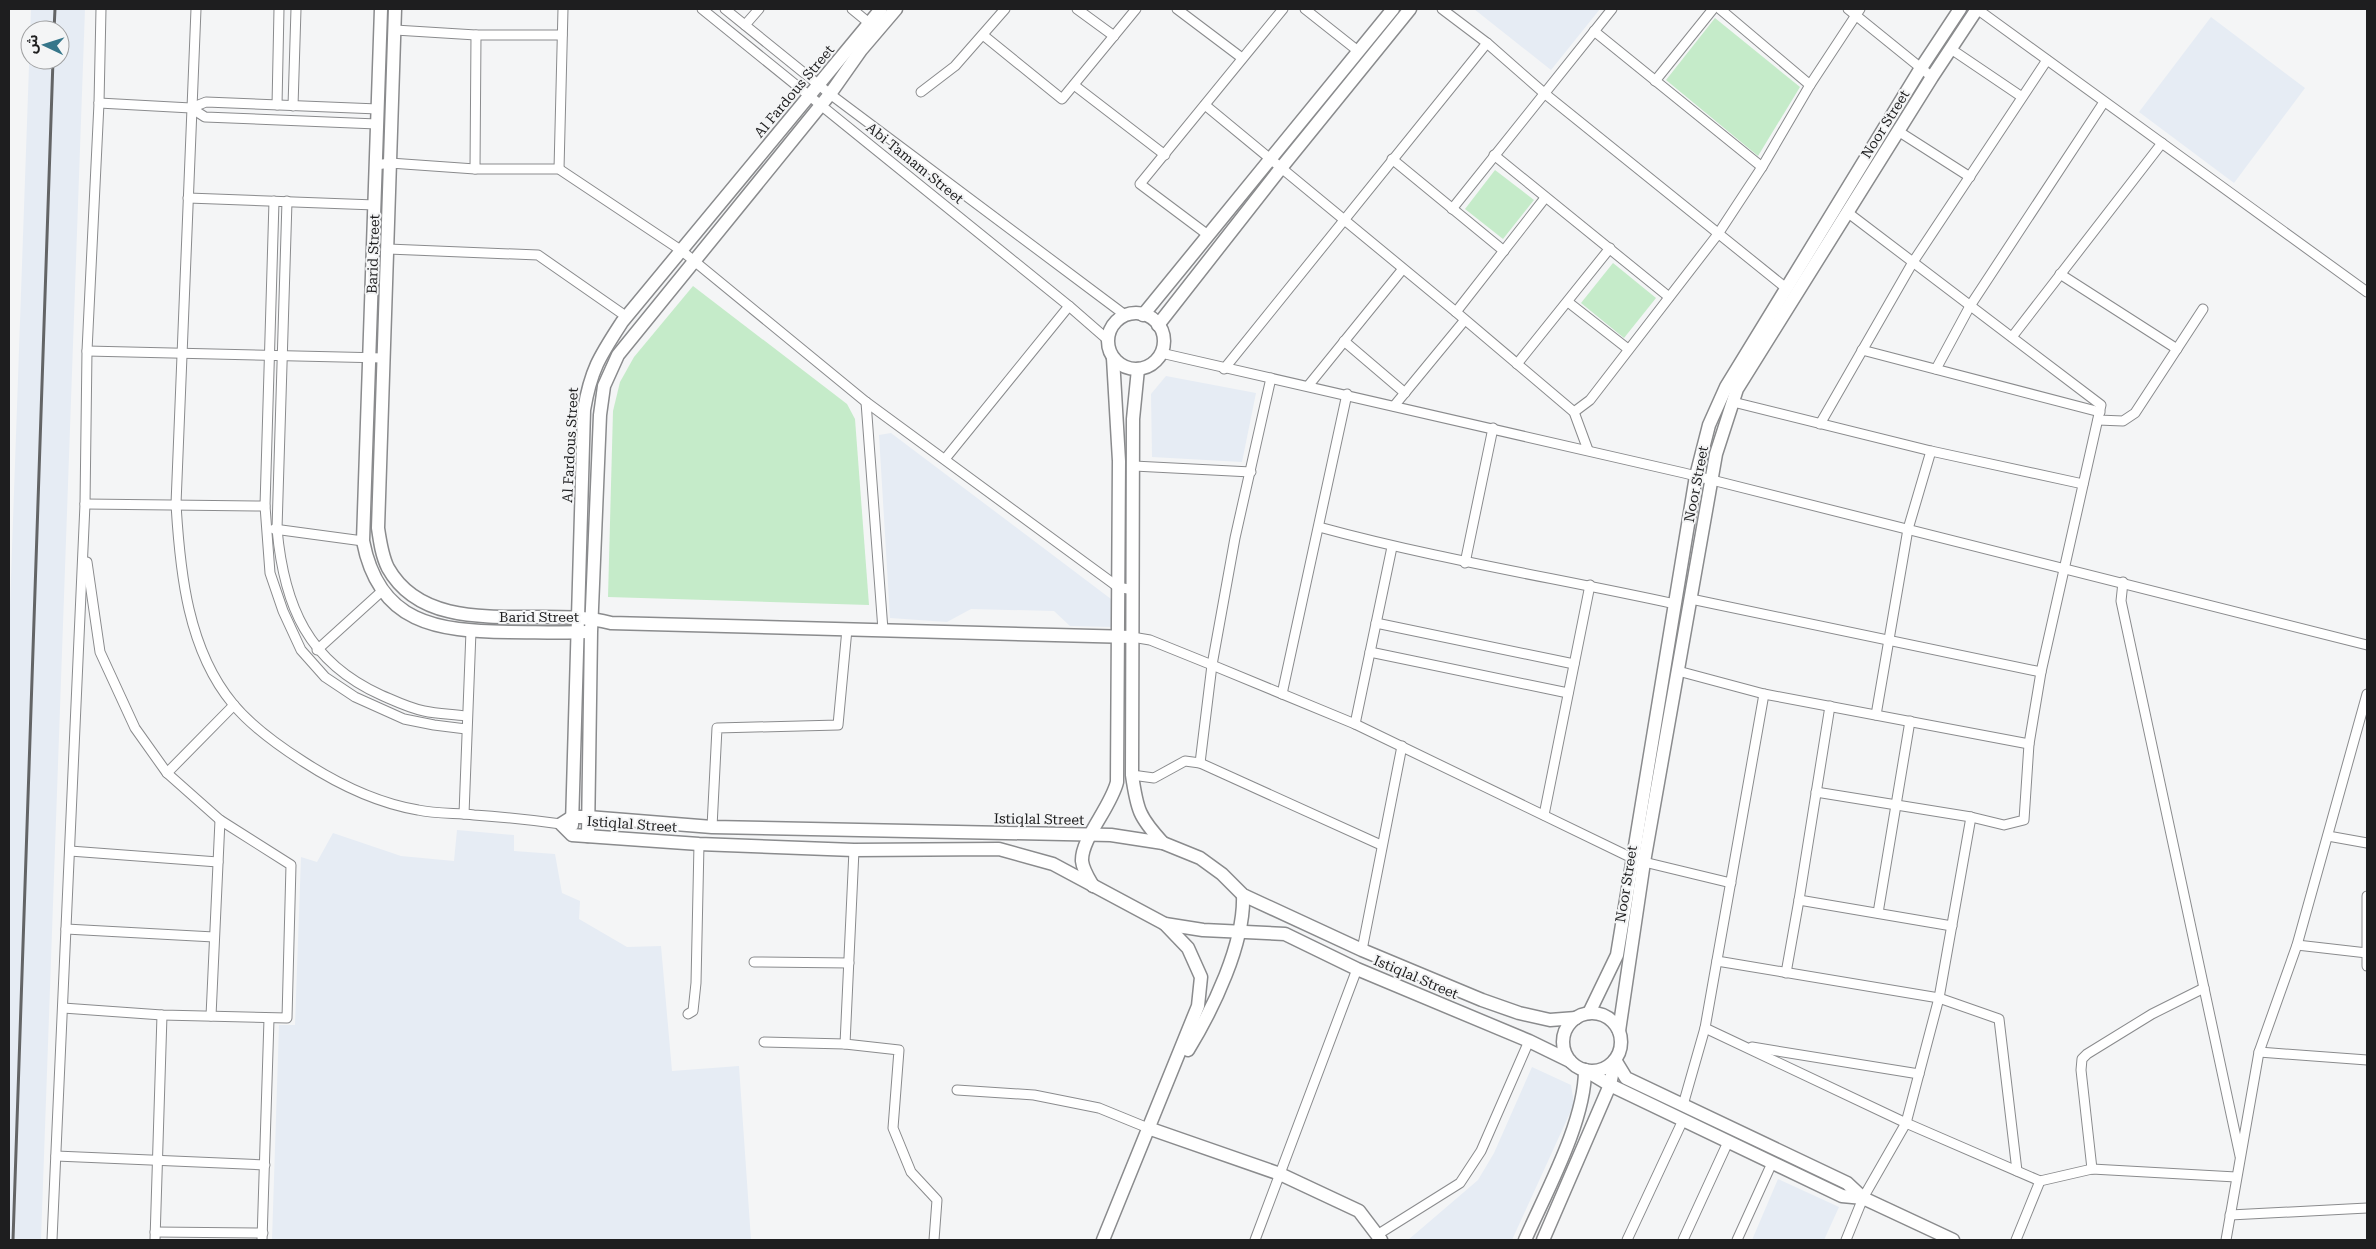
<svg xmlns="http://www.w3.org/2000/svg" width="2376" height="1249" viewBox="0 0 2376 1249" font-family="'Roboto Serif','Noto Sans Arabic',serif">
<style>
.built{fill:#e6ecf4;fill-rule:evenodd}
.green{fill:#c5ebc9}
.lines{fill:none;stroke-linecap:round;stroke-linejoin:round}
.street-casing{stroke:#8a8b8d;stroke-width:11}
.secondary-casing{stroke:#8a8b8d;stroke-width:15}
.street{stroke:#fff;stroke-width:9}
.secondary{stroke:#fff;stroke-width:12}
.rail{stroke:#636465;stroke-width:3}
.labels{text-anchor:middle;stroke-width:4;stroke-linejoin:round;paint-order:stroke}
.street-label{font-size:14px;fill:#1e1e1f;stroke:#f4f5f6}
</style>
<rect width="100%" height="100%" fill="#f4f5f6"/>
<!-- built -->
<g class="built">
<path d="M31,9H85L41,1240H9V634ZM30,30H60V60H30Z"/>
<path d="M1474,9H1600L1551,70Z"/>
<path d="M2211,17L2305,88L2234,183L2139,112Z"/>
<path d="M1166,376L1256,393L1242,462L1152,457L1151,394Z"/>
<path d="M891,433L1111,599V627L1070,626L1054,611L971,609L947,622L890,618L879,435Z"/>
<path d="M457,830L514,835V851L555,854L562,893L580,901L579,919L627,947L661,946L672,1071L739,1066L751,1240H272L279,1025H295L301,857L317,862L333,833L401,856L454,861Z"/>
<path d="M1532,1067L1571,1085L1574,1104L1512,1240H1408L1478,1180L1494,1153Z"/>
<path d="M1778,1179L1839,1207L1824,1240H1752Z"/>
</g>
<!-- green -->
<g class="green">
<path d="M1715,18L1800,87L1758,156L1666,80Z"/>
<path d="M1495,170L1534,200L1503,239L1465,209Z"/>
<path d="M1613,263L1656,298L1624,338L1581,303Z"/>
<path d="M693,286L847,404L855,419L869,605L608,597L613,411L620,382L634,357Z"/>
</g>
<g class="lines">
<!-- street casing -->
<g class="street-casing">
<g id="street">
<path d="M196,9L176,504C180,573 188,650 233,704C252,727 279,746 304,762C338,784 377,803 418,810C436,814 456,813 474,815C503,817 532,820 561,824"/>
<path d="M702,9L1069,306L1108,340"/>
<path d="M725,9L830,94L1125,315"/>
<path d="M852,9L869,23"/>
<path d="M1077,9L1114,36"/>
<path d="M1177,9L1242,58"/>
<path d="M1305,9L1358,51"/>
<path d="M1442,9L1487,43L1544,93L1786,288"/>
<path d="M1720,9L1810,85"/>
<path d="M1848,9L1932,77"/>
<path d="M1977,9L2367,292"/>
<path d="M745,25L759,9"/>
<path d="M395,30L476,35H562"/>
<path d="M1594,31L1762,167"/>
<path d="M983,35L1062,99L1136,9"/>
<path d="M1951,49L2022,97"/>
<path d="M1655,81L1713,9"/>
<path d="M1074,85L1165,155"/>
<path d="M921,92L955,66L1005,9"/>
<path d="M99,103L191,108L206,102L378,109"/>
<path d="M277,105L279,9"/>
<path d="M1205,105L1456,312L1574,412L1588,450"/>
<path d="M293,106L296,9"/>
<path d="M191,108L205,117L377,124"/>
<path d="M1898,131L1970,177"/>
<path d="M1494,155L1669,297"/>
<path d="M1392,159L1504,251"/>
<path d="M376,165L390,163L475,169H559L682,251L866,402L1118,587L1133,590"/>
<path d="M475,169L476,35"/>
<path d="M559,169L563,9"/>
<path d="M188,198L375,205"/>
<path d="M274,201L265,506L270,573L283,611L301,650L325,677L355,697L404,719L434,725L466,729"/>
<path d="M287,201L277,529C284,606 308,662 381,695C395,701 409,708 424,711C438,714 453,714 466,716"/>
<path d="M1452,209L1612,9"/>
<path d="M1208,235L1140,184L1283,9"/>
<path d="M388,249L538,255L627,317"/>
<path d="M2060,274L2177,349"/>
<path d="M1568,302L1628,349"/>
<path d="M1456,312L1545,198"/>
<path d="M2012,337L2162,143"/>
<path d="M1344,341L1405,393"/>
<path d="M1862,350L2100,412"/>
<path d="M87,351L384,358"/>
<path d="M1161,353L1684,473L2367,645"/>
<path d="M1517,364L1610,248"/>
<path d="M1224,369L1487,43"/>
<path d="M1936,369L1970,306L2104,102"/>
<path d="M1308,386L1402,270"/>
<path d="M866,402L883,630"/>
<path d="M1733,402L1931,451L2083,484"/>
<path d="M1394,406L1464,321"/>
<path d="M1574,412L1590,400L1718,234L1762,167L1810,85L1860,9"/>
<path d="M2098,420L2123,421L2135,413L2203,309"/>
<path d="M1820,424L1913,262L2047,60"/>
<path d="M945,459L1069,306"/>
<path d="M1134,466L1251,472"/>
<path d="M85,504L265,506"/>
<path d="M1319,527C1436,559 1556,578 1675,604"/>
<path d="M274,529L363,541"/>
<path d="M1465,563L1493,428"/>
<path d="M2123,582L2121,601L2240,1156"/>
<path d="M1691,599L2041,672"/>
<path d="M1376,623L1574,664"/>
<path d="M1132,637L1150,640L1212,665L1355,724L1632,858"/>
<path d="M317,650L382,591"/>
<path d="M1370,652L1568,693"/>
<path d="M1678,671L1764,694L2029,744"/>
<path d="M1282,694L1347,394"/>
<path d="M1830,706L1799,900L1952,926"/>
<path d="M1876,715L1908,529L1931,451"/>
<path d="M1355,724L1392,547"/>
<path d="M1200,763L1212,665L1235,538L1271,378"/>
<path d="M167,773L234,705"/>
<path d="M1132,775L1154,778L1185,761L1200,763L1381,845"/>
<path d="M1816,792L1971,817L2004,825L2024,820L2029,744L2041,672L2101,405L1847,212"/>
<path d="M464,814L471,631"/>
<path d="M1544,815L1590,585"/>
<path d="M712,827L717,728L838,725L847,629"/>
<path d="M2328,836L2367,843"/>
<path d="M854,850L845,1044L899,1050L893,1128L911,1172L937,1200L934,1240"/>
<path d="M70,851L218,862"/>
<path d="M1644,862L1731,883"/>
<path d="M2367,896V966"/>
<path d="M1878,913L1910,721"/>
<path d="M66,929L214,937"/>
<path d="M2297,945L2367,953"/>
<path d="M1362,950L1402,746"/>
<path d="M1717,961L1939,998L1999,1019L2017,1171"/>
<path d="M754,962L849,963"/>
<path d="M1786,973L1799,900"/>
<path d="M63,1008L162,1015L287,1018L291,865L220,820L167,773L135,728L100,652L87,562"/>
<path d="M688,1014L693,1011L696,983L699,844"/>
<path d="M211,1016L220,820"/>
<path d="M1705,1028L1906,1123L2040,1181L2092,1169L2236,1177"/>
<path d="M764,1042L845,1044"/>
<path d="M1752,1047L1919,1074"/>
<path d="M2259,1052L2367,1060"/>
<path d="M957,1090L1034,1095L1099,1108L1148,1128"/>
<path d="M1683,1105L1705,1028L1764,694"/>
<path d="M56,1156L265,1165"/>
<path d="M2092,1169L2081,1070L2082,1059L2087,1054L2152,1014L2204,988"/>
<path d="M2230,1215L2367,1208"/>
<path d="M155,1232L263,1233"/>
<path d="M1377,1235L1460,1183L1481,1151L1529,1041"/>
<path d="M52,1240L85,504L87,351L99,103L101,9"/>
<path d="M155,1240L162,1015"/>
<path d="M262,1240L269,1019"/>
<path d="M1255,1240L1357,969"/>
<path d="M1627,1240L1683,1120"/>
<path d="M1683,1240L1728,1142"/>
<path d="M1737,1240L1772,1163"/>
<path d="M1846,1240L1863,1198L1906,1123L1939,998L1971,817"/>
<path d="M2016,1240L2040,1181"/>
<path d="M2226,1240L2259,1052L2297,945L2367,694"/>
</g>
</g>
<!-- secondary casing -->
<g class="secondary-casing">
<g id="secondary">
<path d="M381,9L363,541C379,624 437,631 509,632C535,632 560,633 586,632"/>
<path d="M395,9L378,528C380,542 382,556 388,568C430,643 543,604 611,623L1132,637"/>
<circle cx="1136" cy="341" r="28"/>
<path d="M1143,315L1393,9"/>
<path d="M1158,325L1281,168L1410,9"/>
<path d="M1138,369L1133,419L1132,775C1137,810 1139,817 1163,843"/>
<path d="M572,825L584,410C591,369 600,356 622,322L881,9"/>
<path d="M588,836L591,632L600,415L604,386L618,355L830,94L861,50L896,9"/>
<path d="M1093,886C1089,879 1083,870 1082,861C1081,839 1111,807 1117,782L1119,461L1113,358"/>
<circle cx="1592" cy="1042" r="29"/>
<path d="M1589,1013L1617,955L1696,476L1709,425L1726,387L1921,68L1960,9"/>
<path d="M1619,1031L1644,862L1716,454L1737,389L1932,77L1977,9"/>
<path d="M1188,1050C1213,1009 1245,943 1243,895"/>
<path d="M1615,1060L1626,1078L1847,1183L1863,1198L1953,1240"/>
<path d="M1570,1061L1529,1041L1357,969L1285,934L1203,930L1165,924L1053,864L999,849L854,850L699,844L572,835L561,824L572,817H588L712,827L1111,835L1163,843L1200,858L1222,874L1243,895L1362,950L1482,1000L1519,1013L1550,1020L1576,1018"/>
<path d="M1585,1070L1610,1085L1842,1196L1863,1198"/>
<path d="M1148,1128L1280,1174L1359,1211L1381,1240"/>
<path d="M1103,1240L1198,1006L1201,977L1188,948L1165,924"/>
<path d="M1525,1240C1546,1192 1585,1122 1585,1070"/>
<path d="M1543,1240L1610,1085L1615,1060"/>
</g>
</g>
<!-- street -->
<use href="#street" class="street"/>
<!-- secondary -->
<use href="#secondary" class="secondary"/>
<!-- rail -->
<g class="rail">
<path d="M54,30L55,9"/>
<path d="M13,1240L53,60"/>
</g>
</g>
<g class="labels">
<!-- street labels -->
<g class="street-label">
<text transform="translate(794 91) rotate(-50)" y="5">Al Fardous Street</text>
<text transform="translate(1885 124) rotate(-58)" y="5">Noor Street</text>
<text transform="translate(915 163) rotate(39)" y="5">Abi Tamam Street</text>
<text transform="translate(373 254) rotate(-88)" y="5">Barid Street</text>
<text transform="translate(570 445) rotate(-87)" y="5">Al Fardous Street</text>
<text transform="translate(1696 484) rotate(-79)" y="5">Noor Street</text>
<text x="539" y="622">Barid Street</text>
<text transform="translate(1039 819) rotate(1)" y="5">Istiqlal Street</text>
<text transform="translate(632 824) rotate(4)" y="5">Istiqlal Street</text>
<text transform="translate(1626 884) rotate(-81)" y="5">Noor Street</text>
<text transform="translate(1416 977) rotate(23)" y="5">Istiqlal Street</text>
</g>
</g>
<!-- border -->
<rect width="2376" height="1249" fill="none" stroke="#1e1e1f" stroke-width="20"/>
<!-- north arrow -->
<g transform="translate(45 45) rotate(274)"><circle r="24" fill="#f4f5f6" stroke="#9e9fa0"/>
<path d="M0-4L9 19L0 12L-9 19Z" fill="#36768a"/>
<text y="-8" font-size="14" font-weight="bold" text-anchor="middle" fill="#1e1e1f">ش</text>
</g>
</svg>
